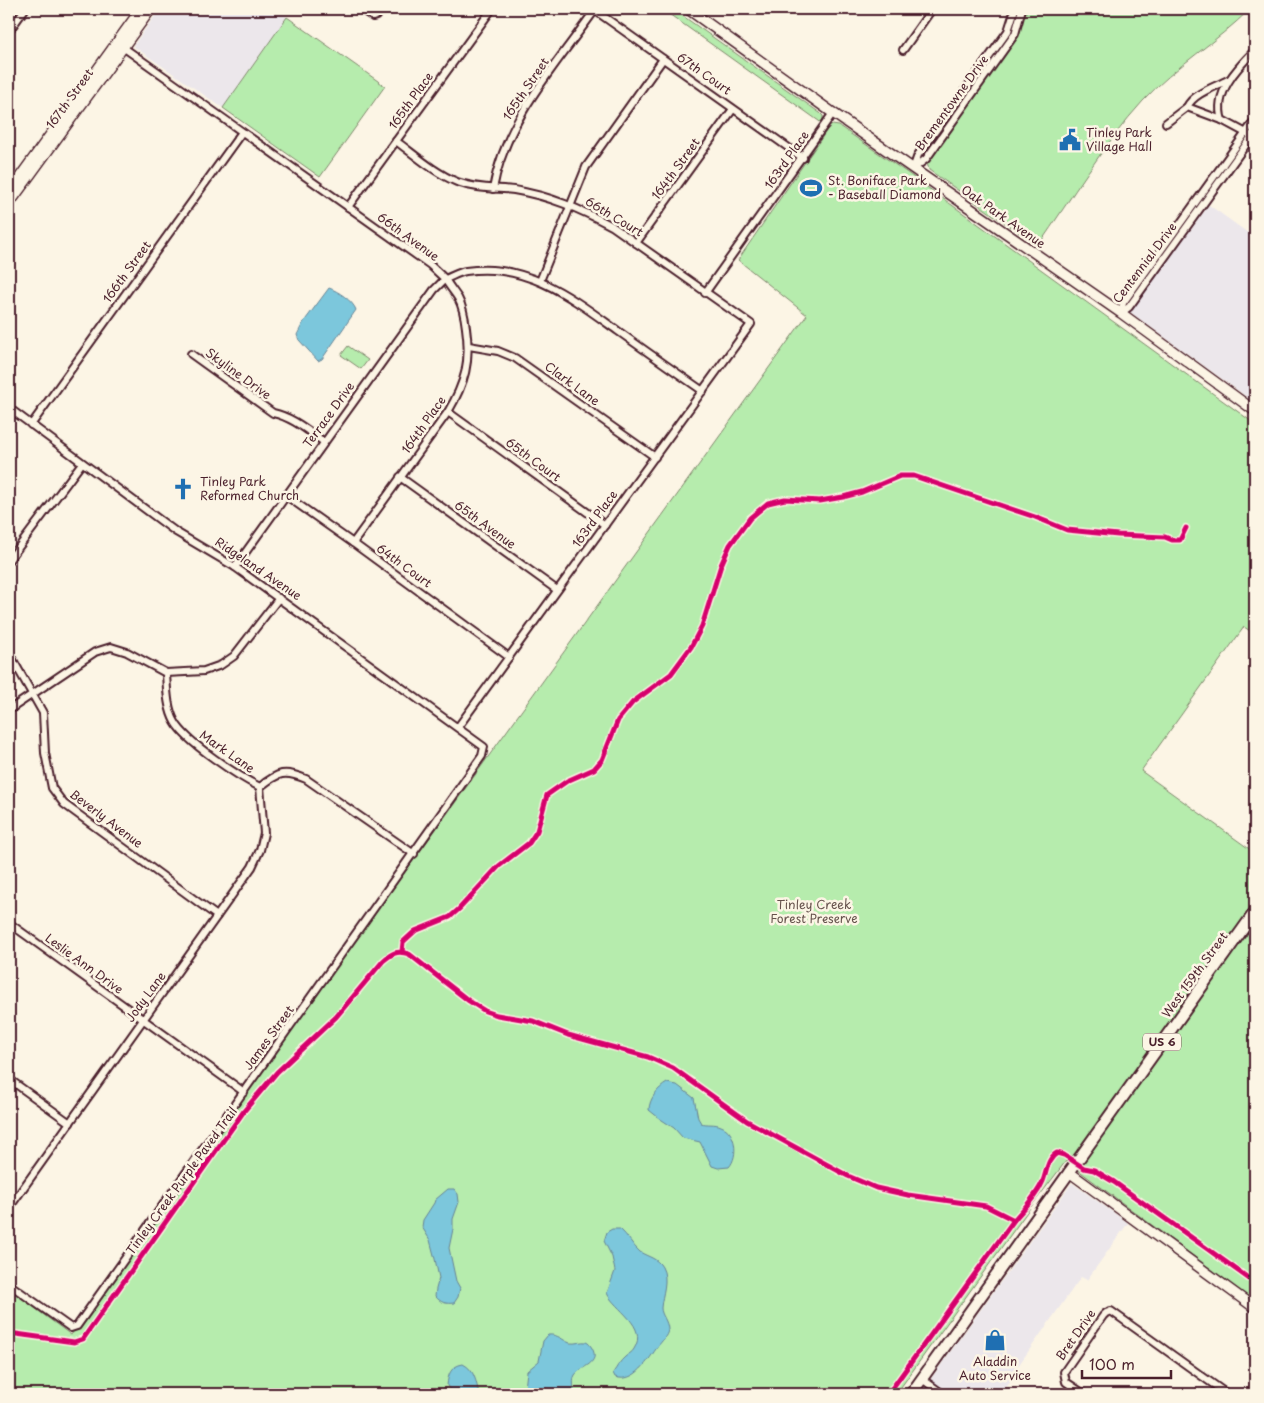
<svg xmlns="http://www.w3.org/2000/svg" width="1264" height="1403" viewBox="0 0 1264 1403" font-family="'Playpen Sans',sans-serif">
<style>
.built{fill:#ece7eb}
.green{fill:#b6ecad;stroke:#80866c}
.water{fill:#7cc7dc;stroke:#688495}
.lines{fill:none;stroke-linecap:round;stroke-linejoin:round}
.street-casing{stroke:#4a1f2b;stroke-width:10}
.secondary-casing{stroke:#4a1f2b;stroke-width:12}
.primary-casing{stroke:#4a1f2b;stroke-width:14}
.street{stroke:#fcf5e5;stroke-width:6}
.secondary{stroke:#fcf5e5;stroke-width:9}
.primary{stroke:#fcf5e5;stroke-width:10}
.cycleway-casing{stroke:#fcf5e5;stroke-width:8}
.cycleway{stroke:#d6006c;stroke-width:5}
.labels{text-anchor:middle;stroke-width:5;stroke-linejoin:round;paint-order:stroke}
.shield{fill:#fcf5e5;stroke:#7f5f63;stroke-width:1}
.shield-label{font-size:11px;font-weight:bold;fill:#4a1f2b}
.street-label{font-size:12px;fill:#4a1f2b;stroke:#fcf5e5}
.poi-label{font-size:12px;fill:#4a1f2b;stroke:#fcf5e5;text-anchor:start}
.park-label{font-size:12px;fill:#65524c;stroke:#fcf5e5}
</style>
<rect width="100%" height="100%" fill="#fcf5e5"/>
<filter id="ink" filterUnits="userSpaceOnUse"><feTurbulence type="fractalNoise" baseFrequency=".02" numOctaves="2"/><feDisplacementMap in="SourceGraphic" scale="10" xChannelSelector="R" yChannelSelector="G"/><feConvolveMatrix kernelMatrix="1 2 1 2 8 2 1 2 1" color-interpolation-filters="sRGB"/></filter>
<g filter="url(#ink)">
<!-- built -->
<g class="built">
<path d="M160,9H276L287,17L223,108L133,46Z"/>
<path d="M1209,205L1255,238V283L1252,288L1255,290V403L1130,312Z"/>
<path d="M1072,1183L1128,1223L1087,1280L1081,1277L1013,1373L1015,1375L1001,1394H920Z"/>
</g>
<!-- green -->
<g class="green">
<path d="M662,9H673L820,113L823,116V124Z"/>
<path d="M1026,9H1250C1217,42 1175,66 1143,101C1103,145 1072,197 1038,246L929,170L927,163L1017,37Z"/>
<path d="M287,17L385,86L320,177L223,108Z"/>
<path d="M832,125L839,126L909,174L1255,424V634L1244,627L1141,771L1255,853V1302L1066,1161L1027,1212L896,1394H9V1289L71,1335L807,315L738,260L827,130Z"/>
<path d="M348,346L368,360L361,369L341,355Z"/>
</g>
<!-- water -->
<g class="water">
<path d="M329,288C338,291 353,301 356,310L322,359L318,361L299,340L297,335L303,323Z"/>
<path d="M667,1083L677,1085L694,1098L698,1118L701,1123C707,1125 715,1123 721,1126C736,1131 739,1156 729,1167L718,1168L712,1166L700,1142L683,1138L674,1128L659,1118L649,1110C649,1099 658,1088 667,1083Z"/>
<path d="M448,1189H454L458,1194L459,1202L453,1219V1229L449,1248L456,1281L460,1288L458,1297L454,1303C446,1304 441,1303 435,1296L436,1289L439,1278L435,1259L430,1240L422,1227L423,1220L434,1203L435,1200Z"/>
<path d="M612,1229H620C628,1236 632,1245 640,1252C648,1257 657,1258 662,1267C669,1280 662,1294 661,1308C661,1315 668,1321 668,1330C667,1336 662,1341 658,1346C649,1359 635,1384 615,1377L613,1373C617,1367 620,1361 625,1357C628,1354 632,1353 634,1349C649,1326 614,1309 607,1293L615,1271L612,1257L604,1241L607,1232Z"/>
<path d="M548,1335C558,1334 562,1340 570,1343C575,1344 582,1341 586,1342C589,1343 590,1345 592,1348C601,1364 581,1366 575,1375C572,1380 574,1388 574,1394H527L525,1389L527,1371L539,1361L543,1341Z"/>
<path d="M463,1364C475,1370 476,1382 479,1394H454L447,1386C448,1374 451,1366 463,1364Z"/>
</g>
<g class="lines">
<!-- street casing -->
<g class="street-casing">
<g id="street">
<path d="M361,9L373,17L376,16L382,9"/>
<path d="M593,9L803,158"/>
<path d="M9,31L25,9"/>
<path d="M120,45L430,265L445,279C451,277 459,272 466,271C527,262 572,298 618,331C646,351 674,371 703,391"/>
<path d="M903,50L932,9"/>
<path d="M1222,120L1187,107C1194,93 1215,87 1228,80"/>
<path d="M1166,123L1187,107"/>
<path d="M1248,134L1222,120C1213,93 1237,68 1255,50"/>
<path d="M396,141C415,155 435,173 457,182C476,189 495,188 514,190C550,196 580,209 612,226L751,324L458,727"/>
<path d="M913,169L926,159L1005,48L1015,34L1022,9"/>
<path d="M913,169L918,155L1008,31L1015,9"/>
<path d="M493,189C505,120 555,66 595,10"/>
<path d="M348,207L492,9"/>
<path d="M636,243L733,109"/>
<path d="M540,281L586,167L663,59"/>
<path d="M705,293L833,113"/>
<path d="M1121,313L1123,303L1255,120"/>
<path d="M1121,313L1129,307L1255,132"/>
<path d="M469,346L498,351L515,358L655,457"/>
<path d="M191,354L273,413C292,417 307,430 324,442"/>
<path d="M9,408L176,532L235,567L484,747L482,756L77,1326L71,1328L9,1284"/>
<path d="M448,412L605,525"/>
<path d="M31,425L242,132"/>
<path d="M400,477L557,590"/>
<path d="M285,495L353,543L509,657"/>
<path d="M9,560L82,463"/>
<path d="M235,567L434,290L445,279C449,286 454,292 458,298C463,307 465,319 466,328C471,362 465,383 448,412L353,543"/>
<path d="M9,653L43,713L45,753L52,788L64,804L217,916"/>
<path d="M166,673C167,689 167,708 175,722C186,742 239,777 260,787C278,772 285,770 306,779L414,854"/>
<path d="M9,710L95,652L111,647L127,652L166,673L204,671L221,665L234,656L279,598"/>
<path d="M9,923L244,1092"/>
<path d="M9,1079L70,1123"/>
<path d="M9,1208L252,867L260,850L264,833L260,787"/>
<path d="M922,1379L943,1394"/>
<path d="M1084,1394L1066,1382L1064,1372L1103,1316L1106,1313L1111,1311L1227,1394"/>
</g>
</g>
<!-- secondary casing -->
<g class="secondary-casing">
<g id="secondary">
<path d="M688,9L833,113L1121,313L1255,411"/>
<path d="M9,192L141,9"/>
<path d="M9,204L151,9"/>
<path d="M1069,1172L1255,1308"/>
</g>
</g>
<!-- primary casing -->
<g class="primary-casing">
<path id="primary" d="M911,1394L1255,912"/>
</g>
<!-- street -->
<use href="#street" class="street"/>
<!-- secondary -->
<use href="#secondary" class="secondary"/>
<!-- primary -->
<use href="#primary" class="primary"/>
<!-- cycleway casing -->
<g class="cycleway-casing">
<g id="cycleway">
<path d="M402,952L403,942L415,931L450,917L459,909L499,866L529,843L537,831L547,795L567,781L594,769L602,760L618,720L633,702L671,674L691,647L702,626L721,565L730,545L750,518L768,503L785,499L820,501L843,497L862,492L900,476H914L1035,517L1067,530L1118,535L1165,537L1172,540H1180L1186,528"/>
<path d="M9,1333L74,1342L83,1339L244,1111L277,1072L336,1017L383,961C392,953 397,950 409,954L469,1001L485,1011L497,1015L533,1021L568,1035L648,1057L673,1068L747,1121L848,1176L876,1188L908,1195L986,1206L1014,1220"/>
<path d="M888,1394L1014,1220C1024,1208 1037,1196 1043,1181C1047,1171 1047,1159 1057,1153L1064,1155L1084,1168L1094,1170L1114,1182L1255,1283"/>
</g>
</g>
<!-- cycleway -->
<use href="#cycleway" class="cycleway"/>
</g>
</g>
<!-- icons -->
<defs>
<g id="civic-bare" transform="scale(1.725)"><path d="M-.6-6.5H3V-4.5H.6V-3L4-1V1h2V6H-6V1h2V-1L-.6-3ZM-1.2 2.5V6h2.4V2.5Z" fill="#1f6fb2" stroke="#fcf5e5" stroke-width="2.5" paint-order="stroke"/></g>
<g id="stadium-bare" transform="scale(1.725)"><path d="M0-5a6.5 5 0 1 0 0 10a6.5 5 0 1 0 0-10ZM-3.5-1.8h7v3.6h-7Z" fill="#1f6fb2" stroke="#fcf5e5" stroke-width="2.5" paint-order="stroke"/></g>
<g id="church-bare" transform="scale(1.725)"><path d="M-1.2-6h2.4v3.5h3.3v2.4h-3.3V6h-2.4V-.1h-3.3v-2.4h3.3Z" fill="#1f6fb2" stroke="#fcf5e5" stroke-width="2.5" paint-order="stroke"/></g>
<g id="shop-bare" transform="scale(1.725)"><path d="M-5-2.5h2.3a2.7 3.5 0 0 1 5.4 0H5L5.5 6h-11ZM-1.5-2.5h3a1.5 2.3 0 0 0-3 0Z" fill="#1f6fb2" stroke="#fcf5e5" stroke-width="2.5" paint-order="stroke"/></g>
</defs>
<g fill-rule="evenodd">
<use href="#civic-bare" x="1070" y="140"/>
<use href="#stadium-bare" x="811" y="188"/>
<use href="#church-bare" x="183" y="489"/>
<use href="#shop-bare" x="995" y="1340"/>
</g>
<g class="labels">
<!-- shield labels -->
<rect class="shield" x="1143" y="1033.5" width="38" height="17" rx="4"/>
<g class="shield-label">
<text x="1162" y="1046">US 6</text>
</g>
<!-- street labels -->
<g class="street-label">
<text transform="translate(704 74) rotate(35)" y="4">67th Court</text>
<text transform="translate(526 89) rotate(-56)" y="4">165th Street</text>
<text transform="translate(70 99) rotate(-54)" y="4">167th Street</text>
<text transform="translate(411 101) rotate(-54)" y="4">165th Place</text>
<text transform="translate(952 103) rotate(-54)" y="4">Brementowne Drive</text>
<text transform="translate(787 160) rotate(-55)" y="4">163rd Place</text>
<text transform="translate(676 169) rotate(-54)" y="4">164th Street</text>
<text transform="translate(614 217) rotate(31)" y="4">66th Court</text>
<text transform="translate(1003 217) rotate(35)" y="4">Oak Park Avenue</text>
<text transform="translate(408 237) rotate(36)" y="4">66th Avenue</text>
<text transform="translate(1145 263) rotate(-53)" y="4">Centennial Drive</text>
<text transform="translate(127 272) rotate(-54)" y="4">166th Street</text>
<text transform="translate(238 374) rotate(36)" y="4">Skyline Drive</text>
<text transform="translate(572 384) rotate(36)" y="4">Clark Lane</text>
<text transform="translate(329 415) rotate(-54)" y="4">Terrace Drive</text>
<text transform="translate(424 425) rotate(-55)" y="4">164th Place</text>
<text transform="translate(533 460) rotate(36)" y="4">65th Court</text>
<text transform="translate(595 519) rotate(-54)" y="4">163rd Place</text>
<text transform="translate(485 525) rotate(36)" y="4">65th Avenue</text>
<text transform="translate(404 566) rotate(36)" y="4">64th Court</text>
<text transform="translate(258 569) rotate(34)" y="4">Ridgeland Avenue</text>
<text transform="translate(227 752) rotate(35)" y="4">Mark Lane</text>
<text transform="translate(106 819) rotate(37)" y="4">Beverly Avenue</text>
<text transform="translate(84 964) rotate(36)" y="4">Leslie Ann Drive</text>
<text transform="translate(1195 975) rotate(-54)" y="4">West 159th Street</text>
<text transform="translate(146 997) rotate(-54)" y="4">Jody Lane</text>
<text transform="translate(269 1038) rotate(-54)" y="4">James Street</text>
<text transform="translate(182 1181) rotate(-54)" y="4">Tinley Creek Purple Paved Trail</text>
<text transform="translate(1076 1335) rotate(-55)" y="4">Bret Drive</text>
</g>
<!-- poi labels -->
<g class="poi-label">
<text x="1086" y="137">Tinley Park<tspan x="1086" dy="14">Village Hall</tspan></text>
<text x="828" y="185">St. Boniface Park<tspan x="828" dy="14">- Baseball Diamond</tspan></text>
<text x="200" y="486">Tinley Park<tspan x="200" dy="14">Reformed Church</tspan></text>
<text x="995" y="1366" text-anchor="middle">Aladdin<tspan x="995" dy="14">Auto Service</tspan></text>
</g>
<!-- park labels -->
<g class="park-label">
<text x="814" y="909">Tinley Creek<tspan x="814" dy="14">Forest Preserve</tspan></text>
</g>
</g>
<!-- margin -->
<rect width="1264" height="1403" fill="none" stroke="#fcf5e5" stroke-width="30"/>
<rect x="15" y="15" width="1234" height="1373" fill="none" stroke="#4a1f2b" stroke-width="2" filter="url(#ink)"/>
<!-- scale -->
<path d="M1082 1370v8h89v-8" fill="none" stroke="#4a1f2b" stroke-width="2.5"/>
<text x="1089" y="1370" font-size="15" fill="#4a1f2b" stroke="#fcf5e5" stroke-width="4" paint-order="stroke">100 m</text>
</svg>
